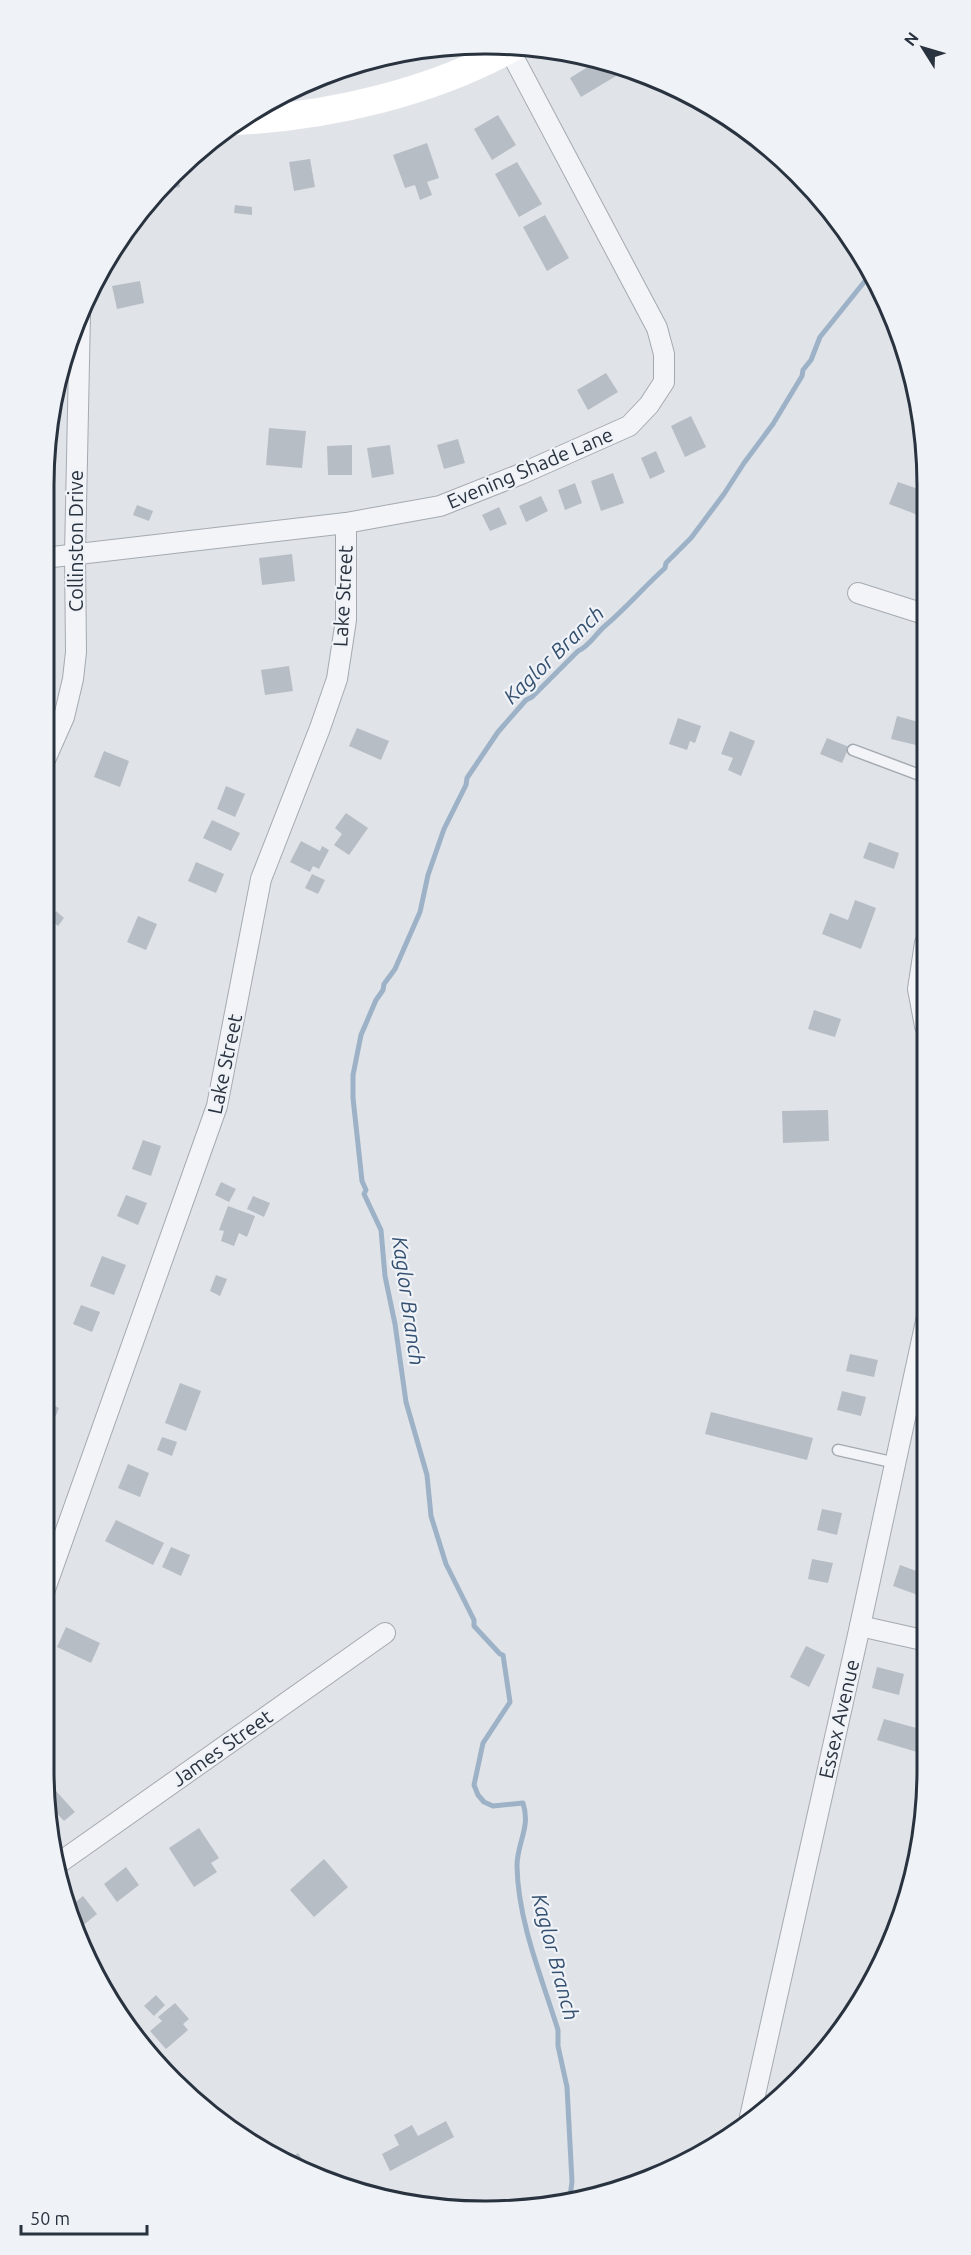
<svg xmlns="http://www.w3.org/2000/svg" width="971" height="2255" viewBox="0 0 971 2255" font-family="Ubuntu,sans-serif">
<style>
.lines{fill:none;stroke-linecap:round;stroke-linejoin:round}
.stream{stroke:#9db2c7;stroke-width:5}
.building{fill:#b7bdc5}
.lane-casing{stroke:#a5aab2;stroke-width:13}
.street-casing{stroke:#a5aab2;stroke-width:22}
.lane{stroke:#f2f4f7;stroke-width:10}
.street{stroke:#f2f4f7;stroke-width:20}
.secondary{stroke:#fff;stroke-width:28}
.labels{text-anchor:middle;stroke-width:4.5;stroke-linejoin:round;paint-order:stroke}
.street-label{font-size:20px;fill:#29323f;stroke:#eff2f6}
.water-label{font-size:21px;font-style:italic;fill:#355171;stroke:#eff2f6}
.rim{fill:none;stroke:#29323f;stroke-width:3}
</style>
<rect width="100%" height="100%" fill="#e0e3e8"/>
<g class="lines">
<!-- stream -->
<path class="stream" d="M569,2203L572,2182L567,2087L558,2046V2030C542,1978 518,1922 517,1866C517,1842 531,1828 523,1803L493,1806L484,1802L478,1795L474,1785L483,1743L510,1702L503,1655L500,1654L474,1626V1620L446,1564L431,1516L427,1475L406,1402L395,1324L385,1276L381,1230L364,1194L366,1190L362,1181L353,1098V1075L361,1035L376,1000L383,990L384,984L395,969L420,912L428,875L444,829L466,785L467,778L498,732L526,700L532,697L578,651C590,646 596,633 606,625C626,608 645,586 665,568L666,563L691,538L724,494L744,463L773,424L802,376L803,370L811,360L820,337L869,276"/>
</g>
<!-- building -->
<g class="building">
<path d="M599,60L608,62L616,76L581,97L570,78Z"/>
<path d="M498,115L516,145L492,160L474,129Z"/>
<path d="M427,143L439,178L427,182L432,195L420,200L415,185L405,188L393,155Z"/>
<path d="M310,159L315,187L294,191L289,162Z"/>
<path d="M517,162L542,204L519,217L495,174Z"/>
<path d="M178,170L180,187L158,190L159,188Z"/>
<path d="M235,205L252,207V215L234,213Z"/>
<path d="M545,215L569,258L547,271L523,227Z"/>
<path d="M140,281L144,303L117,309L112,286Z"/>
<path d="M606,373L618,392L588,410L577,390Z"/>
<path d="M691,416L706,447L685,457L671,426Z"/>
<path d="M269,428L306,431L302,468L266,465Z"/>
<path d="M458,439L465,463L444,469L437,445Z"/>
<path d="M352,445V475H328L327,446Z"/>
<path d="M390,445L394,474L372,478L367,448Z"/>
<path d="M656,451L665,472L650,479L641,458Z"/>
<path d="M613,473L624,503L601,511L591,481Z"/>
<path d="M898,482L924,491L923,517L889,504Z"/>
<path d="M575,483L582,503L565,510L558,490Z"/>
<path d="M541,496L548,511L526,522L519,506Z"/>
<path d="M137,505L153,511L149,521L133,515Z"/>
<path d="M499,507L507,524L490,531L482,515Z"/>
<path d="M292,554L295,581L262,585L259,558Z"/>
<path d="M289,666L293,691L265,695L261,670Z"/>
<path d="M897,716L922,723L916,745L891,739Z"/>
<path d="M678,718L701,726L695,743L690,741L687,750L669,744Z"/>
<path d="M357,728L389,741L381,760L349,746Z"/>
<path d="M730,731L755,741L741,776L728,770L733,758L721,754Z"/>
<path d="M827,738L849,747L842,763L820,754Z"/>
<path d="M104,751L129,761L120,787L94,777Z"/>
<path d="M226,786L245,794L235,817L217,809Z"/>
<path d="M346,813L368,828L349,855L334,845L342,834L335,828Z"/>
<path d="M212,820L240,833L231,851L203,838Z"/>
<path d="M301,841L320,851L322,846L329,850L319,869L313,866L310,872L290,862Z"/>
<path d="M869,842L899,853L894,869L863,858Z"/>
<path d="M196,862L224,874L216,893L188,881Z"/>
<path d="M312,874L325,880L318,894L305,888Z"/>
<path d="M855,900L876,908L861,949L822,934L830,913L848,920Z"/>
<path d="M56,911L64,918L58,926L49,919Z"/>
<path d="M138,916L157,924L146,950L127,942Z"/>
<path d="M44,932L53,941L44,952Z"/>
<path d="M814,1010L841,1019L835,1037L808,1029Z"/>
<path d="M828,1110L829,1141L783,1143L782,1111Z"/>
<path d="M143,1140L161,1146L151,1176L132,1169Z"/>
<path d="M221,1182L236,1189L229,1202L215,1195Z"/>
<path d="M126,1195L147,1203L138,1225L117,1216Z"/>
<path d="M253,1196L270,1203L264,1217L247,1209Z"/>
<path d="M228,1206L255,1216L247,1237L239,1233L234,1246L221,1241L224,1231L219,1230Z"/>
<path d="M102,1256L126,1265L114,1295L90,1286Z"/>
<path d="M216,1275L227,1279L220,1296L210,1291Z"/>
<path d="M81,1305L100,1312L92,1332L73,1324Z"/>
<path d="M850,1354L878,1360L874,1377L846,1371Z"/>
<path d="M180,1383L201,1391L186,1431L165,1423Z"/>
<path d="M842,1391L866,1397L861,1416L837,1410Z"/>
<path d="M49,1403L59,1408L47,1437L44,1436V1410L46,1411Z"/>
<path d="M711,1412L813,1438L807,1460L705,1434Z"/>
<path d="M162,1437L177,1442L172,1456L157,1450Z"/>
<path d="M128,1464L149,1473L140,1497L118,1488Z"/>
<path d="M822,1509L842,1513L837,1535L817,1530Z"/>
<path d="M922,1513L927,1514V1537L916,1534Z"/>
<path d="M116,1520L164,1543L153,1565L105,1541Z"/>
<path d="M171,1547L190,1555L181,1576L162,1567Z"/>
<path d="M812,1559L833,1563L828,1583L808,1579Z"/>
<path d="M900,1565L927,1575L926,1598L893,1586Z"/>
<path d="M66,1627L100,1643L91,1663L57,1647Z"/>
<path d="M806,1646L825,1655L809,1687L790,1677Z"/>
<path d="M877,1667L904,1674L899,1695L872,1688Z"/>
<path d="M884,1719L927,1731V1755L877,1740Z"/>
<path d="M56,1791L75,1812L64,1821L49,1805L48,1797Z"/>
<path d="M199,1828L219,1858L211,1863L217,1872L194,1887L169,1848Z"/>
<path d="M324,1859L348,1887L314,1917L290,1890Z"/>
<path d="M126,1867L139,1885L117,1902L104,1884Z"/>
<path d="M83,1896L97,1914L76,1931L67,1909Z"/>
<path d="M156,1995L165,2005L154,2016L144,2006Z"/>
<path d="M175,2003L189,2019L183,2024L188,2030L166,2049L150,2031L162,2021L158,2017Z"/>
<path d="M446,2121L454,2137L390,2171L382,2154L399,2145L394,2135L412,2125L418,2136Z"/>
<path d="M298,2153L307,2166L305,2168L287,2161Z"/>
</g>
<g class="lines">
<!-- lane casing -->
<g class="lane-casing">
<g id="lane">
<path d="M853,750L925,777"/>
<path d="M838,1450L896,1463"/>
</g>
</g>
<!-- street casing -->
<g class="street-casing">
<g id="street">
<path d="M44,558L346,523L440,506L521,474L629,426L649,405L664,382V354L657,328L509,49"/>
<path d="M858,593L924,614"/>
<path d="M44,762L64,717L73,679L76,652L75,555L80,314"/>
<path d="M925,943L918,989L925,1026"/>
<path d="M44,1592L217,1106L261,879L320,728L337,679L346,620V523"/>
<path d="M860,1626L927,1641"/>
<path d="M59,1863L385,1633"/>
<path d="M750,2117L860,1626L926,1321"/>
</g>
</g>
<!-- lane -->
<use href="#lane" class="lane"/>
<!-- street -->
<use href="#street" class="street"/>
<!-- secondary -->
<path class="secondary" d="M238,121C330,116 434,92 515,46"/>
</g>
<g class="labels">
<!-- street labels -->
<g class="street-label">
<text transform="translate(530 468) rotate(-23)" y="7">Evening Shade Lane</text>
<text transform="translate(76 541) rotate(-90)" y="7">Collinston Drive</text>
<text transform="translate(343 596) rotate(-87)" y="7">Lake Street</text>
<text transform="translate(225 1064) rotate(-78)" y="7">Lake Street</text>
<text transform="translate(839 1719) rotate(-77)" y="7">Essex Avenue</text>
<text transform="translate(222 1748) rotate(-35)" y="7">James Street</text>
</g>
<!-- water labels -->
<g class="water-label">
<text transform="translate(554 655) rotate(-44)" y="7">Kaglor Branch</text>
<text transform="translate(408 1301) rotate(82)" y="7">Kaglor Branch</text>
<text transform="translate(555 1957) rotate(75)" y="7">Kaglor Branch</text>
</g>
</g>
<!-- crop -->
<path d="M0 0H971V2255H0ZM485 54H486A431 431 0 0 1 917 485V1770A431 431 0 0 1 486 2201H485A431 431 0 0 1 54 1770V485A431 431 0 0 1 485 54Z" fill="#eff2f6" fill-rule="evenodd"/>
<path class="rim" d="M485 54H486A431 431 0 0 1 917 485V1770A431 431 0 0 1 486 2201H485A431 431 0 0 1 54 1770V485A431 431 0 0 1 485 54Z"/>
<!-- north arrow -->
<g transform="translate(923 48) rotate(307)" stroke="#eff2f6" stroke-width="4.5" paint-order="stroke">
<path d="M0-4.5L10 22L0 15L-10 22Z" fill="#29323f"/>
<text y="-9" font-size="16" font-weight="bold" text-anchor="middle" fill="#29323f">N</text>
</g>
<!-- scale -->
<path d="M21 2225v9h126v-9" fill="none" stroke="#29323f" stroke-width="3"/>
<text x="30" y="2225" font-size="18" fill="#29323f" stroke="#eff2f6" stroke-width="4.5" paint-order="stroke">50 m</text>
</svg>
